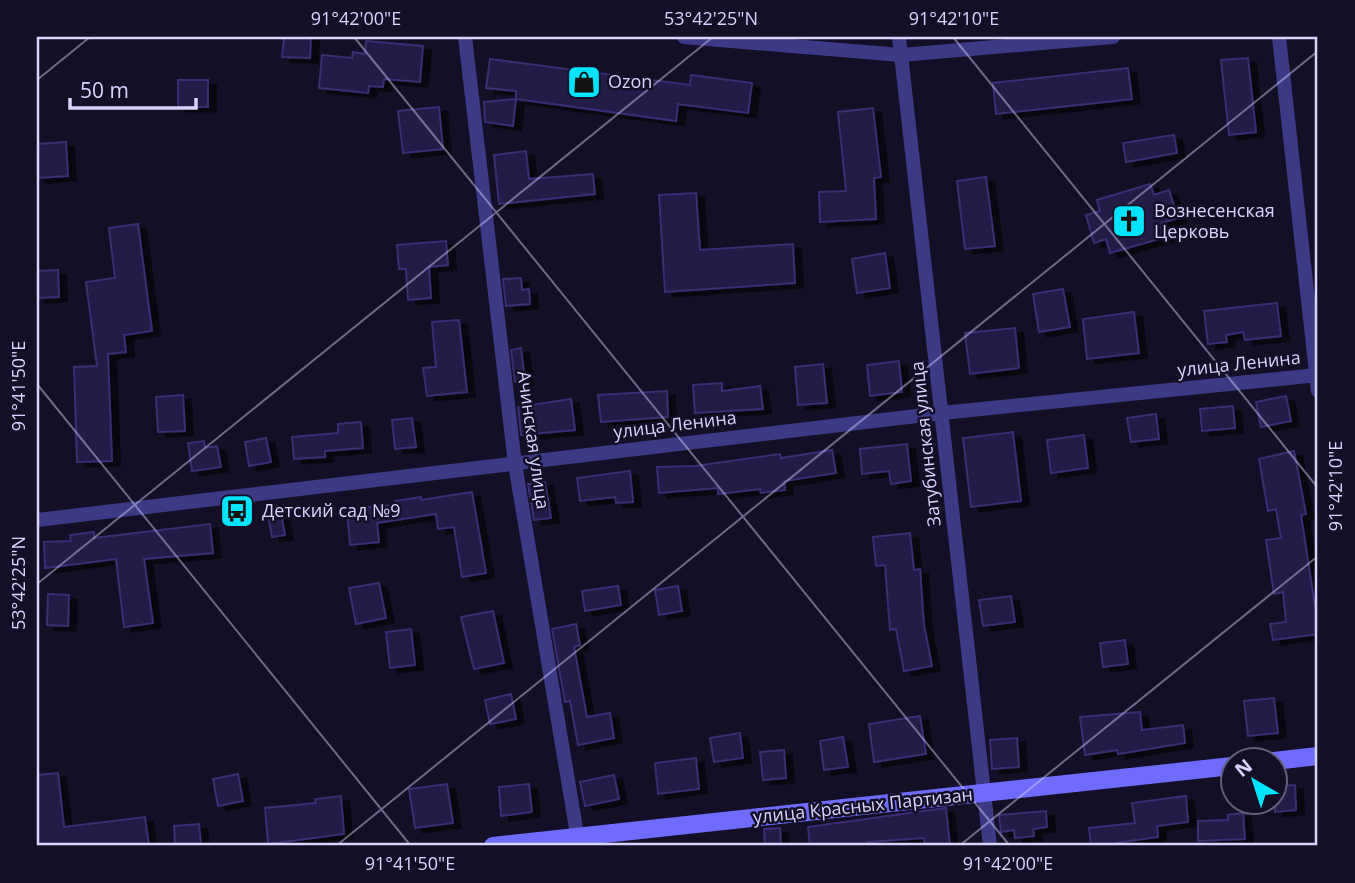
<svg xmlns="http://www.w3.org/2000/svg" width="1355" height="883" viewBox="0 0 1355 883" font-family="'Open Sans',sans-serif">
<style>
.building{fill:#241b47;stroke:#3b2d73;stroke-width:2;filter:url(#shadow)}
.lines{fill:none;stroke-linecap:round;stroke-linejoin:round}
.street{stroke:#3d3a85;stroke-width:14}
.secondary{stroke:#6f6bff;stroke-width:18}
.ticks{fill:none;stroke:#d9d4ff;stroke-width:2;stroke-opacity:0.45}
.labels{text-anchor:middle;stroke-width:5;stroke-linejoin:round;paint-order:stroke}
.poi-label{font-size:18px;fill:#d9d4ff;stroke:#130f26;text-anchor:start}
.street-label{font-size:18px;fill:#d9d4ff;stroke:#130f26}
.neatline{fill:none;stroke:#d9d4ff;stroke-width:2.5}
.ticks-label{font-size:18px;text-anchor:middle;fill:#d9d4ff}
</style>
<defs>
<filter id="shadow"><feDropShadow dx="8" dy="4.5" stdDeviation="0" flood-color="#0009"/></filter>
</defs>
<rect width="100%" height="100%" fill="#130f26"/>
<!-- building -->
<g class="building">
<path d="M284,37H311L310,58L282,57Z"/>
<path d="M366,41L423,46L420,82L384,79L383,87L369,86L368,93L319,88L322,55L352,58L353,52L365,54Z"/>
<path d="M1248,58L1256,132L1229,135L1221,60Z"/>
<path d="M490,59L690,85L691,75L752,83L748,113L678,104L676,121L516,99L513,126L485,122L484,102L516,99V91L486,88Z"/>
<path d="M1128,68L1132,99L996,114L993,83Z"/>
<rect x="178" y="80" width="30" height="27"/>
<path d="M439,107L443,149L403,153L398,111Z"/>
<path d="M873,108L881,177L874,178L876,219L820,222L819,192L846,191L838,112Z"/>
<path d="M1174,135L1177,153L1126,162L1123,143Z"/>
<path d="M66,142L68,176L37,178V144Z"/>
<path d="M526,151L529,179L593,174L595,194L499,204L494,155Z"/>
<path d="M986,177L995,246L965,249L957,181Z"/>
<path d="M1150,184L1154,195L1169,190L1178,218L1162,223L1166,237L1110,253L1106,239L1094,243L1086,215L1100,211L1097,200Z"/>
<path d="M696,193L700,250L793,244L795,283L665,292L659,195Z"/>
<path d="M138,224L152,331L124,335L126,352L108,354L112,461L77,462L74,367L97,366L86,282L115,278L109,228Z"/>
<path d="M446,241L448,265L429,267L431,298L408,300L406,269H399L397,245Z"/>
<path d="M885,253L890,288L857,293L852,259Z"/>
<path d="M58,270L59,297L37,298V271Z"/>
<path d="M521,278L522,290L529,289L530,304L506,306L503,279Z"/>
<path d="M1063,289L1070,327L1039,332L1033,294Z"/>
<path d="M1277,303L1281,336L1245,340L1243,332L1226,335L1227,342L1208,344L1204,311Z"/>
<path d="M1134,312L1139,353L1087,359L1083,319Z"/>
<path d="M459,320L467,392L427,396L423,368L436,367L432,322Z"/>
<path d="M1015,328L1019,368L970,374L965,333Z"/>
<path d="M521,348L525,381L515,382L511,350Z"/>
<path d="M899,361L902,392L870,396L867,365Z"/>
<path d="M823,364L827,403L798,405L795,367Z"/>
<path d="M722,383V391L760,386L763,409L695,413L693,385Z"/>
<path d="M667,391L668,417L601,422L598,395Z"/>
<path d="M183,395L185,431L158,432L156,397Z"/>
<path d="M1286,396L1291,421L1261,427L1256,402Z"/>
<path d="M571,399L575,430L521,435L518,407Z"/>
<path d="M1233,406L1235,428L1202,431L1200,409Z"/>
<path d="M1156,414L1159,439L1131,442L1127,418Z"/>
<path d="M412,418L416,447L395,449L392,420Z"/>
<path d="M361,422L363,448L325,451V457L294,459L292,437L338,433V424Z"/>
<path d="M1013,432L1021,501L971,507L963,438Z"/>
<path d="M1084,435L1088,468L1051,473L1047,440Z"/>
<path d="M266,438L271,462L249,466L245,442Z"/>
<path d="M204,441L205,448L217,446L221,467L192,471L188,443Z"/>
<path d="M907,444L911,481L891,484L889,471L862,474L860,449Z"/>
<path d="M832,450L836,473L784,481L785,490L761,493L760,489L718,494V488L659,493L657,467L695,466L780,454L781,458Z"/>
<path d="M1294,451L1306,514L1301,515L1315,607H1318V634L1273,640L1270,624L1286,622L1283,592L1274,594L1266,540L1281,538L1276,509L1268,511L1259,459Z"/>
<path d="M630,471L633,502L616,503L615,497L580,501L577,478Z"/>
<path d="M545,482L551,518L534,520L528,484Z"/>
<path d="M472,492L486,573L462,577L454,527L438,529L436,514L377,523L379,542L350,545L347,509L395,505V501L421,497V500Z"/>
<path d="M281,513L285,535L272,537L268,515Z"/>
<path d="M210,524L213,553L144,559L153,623L124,627L116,559L45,568L44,542L71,541L70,535L94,532V538Z"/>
<path d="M910,533L914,570L920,569L924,625L932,666L904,671L896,629L890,630L885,565L876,566L873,537Z"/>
<path d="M379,583L386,618L356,624L349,588Z"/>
<path d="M618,586L621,605L585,611L582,591Z"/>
<path d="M678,586L682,611L659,615L655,590Z"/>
<path d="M48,594L69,595L68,626L47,625Z"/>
<path d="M1011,596L1015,622L983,626L979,600Z"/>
<path d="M493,611L504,663L474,669L461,617Z"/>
<path d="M576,624L580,645L574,647L587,717L610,713L614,738L578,745L570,701L565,702L552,629Z"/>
<path d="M411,629L415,665L390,668L386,632Z"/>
<path d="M1125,640L1128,664L1103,667L1100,643Z"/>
<path d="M511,694L516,719L490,724L485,700Z"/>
<path d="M1274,698L1278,733L1248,736L1244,701Z"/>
<path d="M1140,712L1142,730L1183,725L1185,743L1118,754L1117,750L1085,755L1080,717Z"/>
<path d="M920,716L926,754L874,762L869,724Z"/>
<path d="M740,733L743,758L714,762L710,738Z"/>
<path d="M843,737L848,767L824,770L820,741Z"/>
<path d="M1017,738L1019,767L992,769L990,740Z"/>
<path d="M784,750L786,778L763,780L760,752Z"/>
<path d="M696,758L699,789L658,794L655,763Z"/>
<path d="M58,773L64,827L145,817L149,846H37V775Z"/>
<path d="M238,774L243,801L218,806L213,779Z"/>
<path d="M614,775L619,799L585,806L580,782Z"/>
<path d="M447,784L453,823L415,828L409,789Z"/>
<path d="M529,784L532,812L501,816L499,787Z"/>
<path d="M1295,785L1296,810L1275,812V786Z"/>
<path d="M341,796L344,834L268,844L265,808L316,803L315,799Z"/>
<path d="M1186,796L1188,822L1157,826L1158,837L1115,843V846H1091L1089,828L1135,823L1132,803Z"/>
<path d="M946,808L950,846H925L924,838L868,842L869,846H810L808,827Z"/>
<path d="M1046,811L1047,827L1033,829L1034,836L1015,838L1014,830L1001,832L999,815Z"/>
<path d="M1243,813L1245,839L1198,841V821L1228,820V815Z"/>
<path d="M199,824L201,846H175L174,826Z"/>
<path d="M780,828L781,846H765L764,829Z"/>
</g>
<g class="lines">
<!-- street -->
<g class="street">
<path d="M465,37L515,464L579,846"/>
<path d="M684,37L901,55L1113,37"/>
<path d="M899,37L990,846"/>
<path d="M1279,37L1318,391"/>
<path d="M37,520L942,413L1318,375"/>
</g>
<!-- secondary -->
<g class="secondary">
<path d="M1274,761L1318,756"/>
<path d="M493,846L1232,766"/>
</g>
</g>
<!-- ticks -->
<path class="ticks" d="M354,37L1010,846M953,37L1318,488M37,80L90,37M37,384L411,846M37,584L713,37M336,846L1318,51M959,846L1318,556"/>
<!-- icons -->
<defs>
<g id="shop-square" transform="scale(1.75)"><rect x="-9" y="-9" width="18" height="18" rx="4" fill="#00e5ff" stroke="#130f26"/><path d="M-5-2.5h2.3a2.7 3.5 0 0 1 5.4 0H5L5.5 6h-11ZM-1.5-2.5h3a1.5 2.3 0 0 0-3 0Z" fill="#111"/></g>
<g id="church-square" transform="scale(1.75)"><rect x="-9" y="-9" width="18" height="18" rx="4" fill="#00e5ff" stroke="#130f26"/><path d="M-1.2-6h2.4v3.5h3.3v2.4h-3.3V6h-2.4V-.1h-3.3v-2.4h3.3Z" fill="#111"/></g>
<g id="bus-square" transform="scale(1.75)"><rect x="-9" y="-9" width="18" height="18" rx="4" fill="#00e5ff" stroke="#130f26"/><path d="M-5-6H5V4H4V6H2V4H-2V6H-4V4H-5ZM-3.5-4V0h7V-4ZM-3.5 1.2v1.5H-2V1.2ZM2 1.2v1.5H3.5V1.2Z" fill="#111"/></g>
</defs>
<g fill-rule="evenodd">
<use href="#shop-square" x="584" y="82"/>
<use href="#church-square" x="1129" y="221"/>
<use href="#bus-square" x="237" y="511"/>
</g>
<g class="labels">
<!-- poi labels -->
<g class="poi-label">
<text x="608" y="88">Ozon</text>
<text x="1154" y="217">Вознесенская<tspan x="1154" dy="21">Церковь</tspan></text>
<text x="262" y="517">Детский сад №9</text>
</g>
<!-- street labels -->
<g class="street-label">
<text transform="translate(1239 364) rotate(-6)" y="6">улица Ленина</text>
<text transform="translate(675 425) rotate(-7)" y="6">улица Ленина</text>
<text transform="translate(533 440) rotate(82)" y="6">Ачинская улица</text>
<text transform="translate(926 444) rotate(-96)" y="6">Затубинская улица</text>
<text transform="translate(863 806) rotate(-6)" y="6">улица Красных Партизан</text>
</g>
</g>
<!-- border -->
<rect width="1355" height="883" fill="none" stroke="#130f26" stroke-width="77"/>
<!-- north arrow -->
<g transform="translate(1254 781) rotate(321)"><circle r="33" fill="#130f26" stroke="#625e7d" stroke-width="2"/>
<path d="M0-5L12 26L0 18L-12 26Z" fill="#00e5ff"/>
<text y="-10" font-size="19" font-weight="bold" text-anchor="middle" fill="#d9d4ff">N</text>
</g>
<!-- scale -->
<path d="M70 98v10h126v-10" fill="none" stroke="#d9d4ff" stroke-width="3.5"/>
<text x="80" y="98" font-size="21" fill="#d9d4ff" stroke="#130f26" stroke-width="5" paint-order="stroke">50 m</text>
<rect x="38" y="38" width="1278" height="806" class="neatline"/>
<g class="ticks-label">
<text x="356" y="25">91°42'00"E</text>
<text x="711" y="25">53°42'25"N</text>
<text x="954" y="25">91°42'10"E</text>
<text transform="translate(19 386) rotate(-90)" y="6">91°41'50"E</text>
<text transform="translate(1336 486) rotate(-90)" y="6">91°42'10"E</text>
<text transform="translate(19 583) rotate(-90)" y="6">53°42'25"N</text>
<text x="410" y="870">91°41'50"E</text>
<text x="1008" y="870">91°42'00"E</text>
</g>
</svg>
